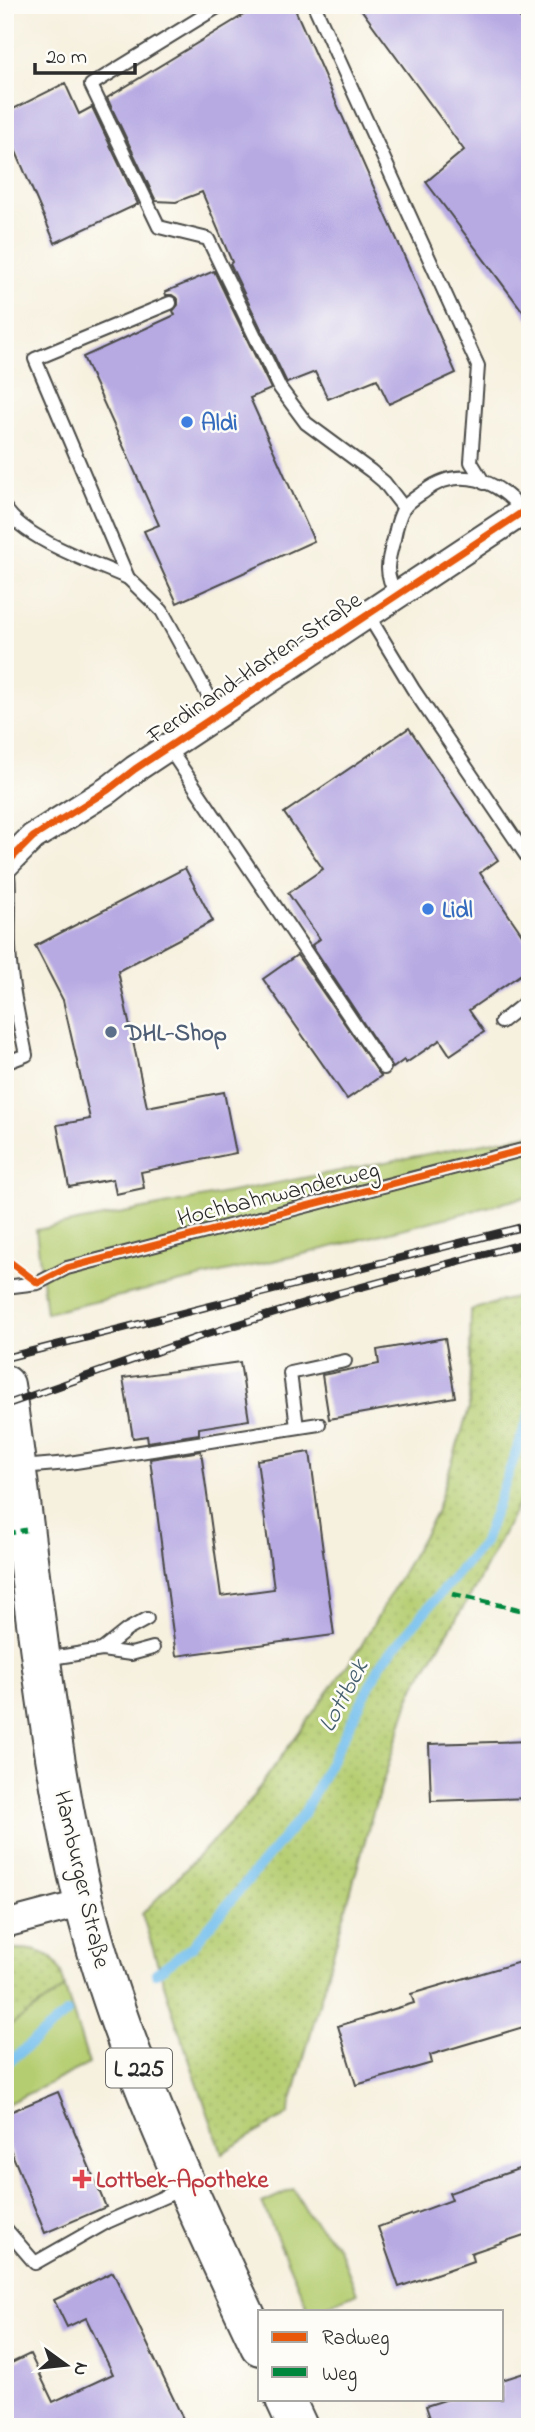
<svg xmlns="http://www.w3.org/2000/svg" width="535" height="2432" viewBox="0 0 535 2432" font-family="'Indie Flower',sans-serif">
<style>
.grass{fill:url(#grass-dots);stroke:#707c4e;stroke-width:2}
.park{fill:#b5cd71;stroke:#707c4e;stroke-width:2}
.lines{fill:none;stroke-linecap:round;stroke-linejoin:round}
.stream{stroke:#74bfee;stroke-width:10}
.building{fill:#b7aae3}
.lane-casing{stroke:#494946;stroke-width:16}
.street-casing{stroke:#494946;stroke-width:30}
.primary-casing{stroke:#494946;stroke-width:42}
.lane{stroke:#fff;stroke-width:12}
.street{stroke:#fff;stroke-width:26}
.primary{stroke:#fff;stroke-width:38}
.rail-casing{stroke:#2b2b2b;stroke-width:8}
.rail{stroke:#fdfcf7;stroke-width:5;stroke-dasharray:16;stroke-linecap:butt}
.quiet{stroke:#00873e;stroke-width:5;stroke-dasharray:10 5;stroke-linecap:butt}
.cycleway-casing{stroke:#fdfcf7;stroke-width:11}
.cycleway{stroke:#e8590c;stroke-width:7}
.shop-dot{fill:#3f7fe0;stroke:#fdfcf7;stroke-width:2.5}
.service-dot{fill:#5c6f8a;stroke:#fdfcf7;stroke-width:2.5}
.health-dot{fill:#e0444e;stroke:#fdfcf7;stroke-width:2.5}
.labels{text-anchor:middle;stroke-width:5;stroke-linejoin:round;paint-order:stroke}
.shield{fill:#fdfcf7;stroke:#6a6a68;stroke-width:2}
.shield-label{font-size:23px;font-weight:bold;fill:#2b2b2b}
.shop-label{font-size:24px;font-weight:bold;fill:#366cbe;stroke:#fdfcf7;text-anchor:start}
.street-label{font-size:24px;fill:#2b2b2b;stroke:#fdfcf7}
.service-label{font-size:24px;font-weight:bold;fill:#4e5e75;stroke:#fdfcf7;text-anchor:start}
.health-label{font-size:24px;font-weight:bold;fill:#be3a42;stroke:#fdfcf7;text-anchor:start}
.water-label{font-size:26px;font-style:italic;fill:#455f6f;stroke:#fdfcf7}
</style>
<defs>
<pattern id="grass-dots" width="8" height="8" patternUnits="userSpaceOnUse" patternTransform="scale(1.75)"><rect width="8" height="8" fill="#b5cd71"/><path d="M2 2h.1M6 6h.1" fill="none" stroke="#9cb062" stroke-width="1.8" stroke-linecap="round"/></pattern>
</defs>
<rect width="100%" height="100%" fill="#fdfcf7"/>
<filter id="ink" filterUnits="userSpaceOnUse"><feTurbulence type="fractalNoise" baseFrequency=".0143" numOctaves="2"/><feDisplacementMap in="SourceGraphic" scale="14" xChannelSelector="R" yChannelSelector="G"/><feConvolveMatrix kernelMatrix="1 2 1 2 8 2 1 2 1" color-interpolation-filters="sRGB"/></filter>
<filter id="wash" filterUnits="userSpaceOnUse"><feTurbulence type="fractalNoise" baseFrequency=".00686" numOctaves="4" result="noise"/><feDisplacementMap in="SourceGraphic" scale="28" xChannelSelector="R" yChannelSelector="G"/><feGaussianBlur stdDeviation="1.57" result="paint"/><feColorMatrix in="noise" values="0 0 0 0 0 0 0 0 0 0 0 0 0 0 0 0 0 1.4 0 .05"/><feComposite in="paint" operator="in"/></filter>
<g filter="url(#wash)">
<rect width="100%" height="100%" fill="#f6f0de"/>
<!-- grass -->
<g class="grass">
<path d="M530,1293V1482L472,1593L413,1689L373,1812L288,2114L222,2153L175,2019L142,1914L243,1810L361,1646L435,1515L469,1409L471,1310Z"/>
<path d="M13,1949C45,1948 59,1956 65,1988L13,2024L5,2034V1951Z"/>
</g>
<!-- park -->
<g class="park">
<path d="M530,1134V1196L316,1251L46,1313L36,1230Z"/>
<path d="M65,1988L89,2064L5,2105V2034L13,2024Z"/>
<path d="M293,2189L309,2216L338,2246L357,2293L315,2311H309L262,2203Z"/>
</g>
<g class="lines">
<!-- stream -->
<g class="stream">
<path d="M156,1973L193,1946L304,1813L382,1662L484,1542L530,1413"/>
<path d="M5,2065L67,2013"/>
</g>
</g>
<g id="blocks">
<!-- building -->
<g class="building">
<path d="M260,5L294,7L456,373L389,404L377,379L328,399L315,372L287,383L230,264L232,262L202,192L176,202L156,201L107,98Z"/>
<path d="M358,5H511L530,32V321L426,182L464,150Z"/>
<path d="M65,83L79,114L92,107L138,204L55,243L5,126V113Z"/>
<path d="M214,271L271,389L250,398L314,541L177,603L144,531L159,525L83,357L175,315L173,311L178,305V299L172,295H166L165,292Z"/>
<path d="M409,728L498,860L480,873L530,946V968L469,1010L484,1032L450,1055L440,1040L406,1063L404,1060L393,1068L312,945L320,939L288,893L323,869L284,813Z"/>
<path d="M185,868L213,921L118,971L147,1107L224,1092L236,1153L141,1172L144,1188L116,1194L113,1179L69,1187L57,1125L90,1119L63,1000L35,946Z"/>
<path d="M297,955L381,1076L347,1099L263,979Z"/>
<path d="M445,1338L455,1397L329,1419L322,1375L379,1364L377,1350Z"/>
<path d="M240,1362L249,1420L199,1428V1434L148,1442L147,1436L133,1438L123,1378Z"/>
<path d="M201,1451L221,1596L274,1589L257,1460L310,1452L334,1635L176,1656L150,1459Z"/>
<path d="M530,1741V1798L431,1801L429,1744Z"/>
<path d="M530,1959V2025L430,2055L432,2063L356,2085L338,2026L414,2003L411,1994Z"/>
<path d="M58,2092L106,2207L45,2233L5,2137V2114Z"/>
<path d="M530,2165V2233L471,2253L473,2261L399,2287L378,2227L452,2200L449,2193Z"/>
<path d="M113,2272L187,2427H5V2423L12,2420L5,2406V2366L30,2354L53,2402L113,2374L86,2318L67,2327L54,2300Z"/>
<path d="M530,2371V2427H433L426,2406L448,2399H502V2380Z"/>
</g>
</g>
</g>
<g filter="url(#ink)">
<use href="#blocks" fill-opacity="0" stroke="#494946" stroke-width="2"/>
<g class="lines">
<!-- lane casing -->
<g class="lane-casing">
<g id="lane">
<path d="M221,5L91,85L159,227L208,239L280,388L306,423L371,471L384,482L404,508"/>
<path d="M314,5L478,366L471,462L484,483"/>
<path d="M170,303L35,359L128,578L162,611L219,715"/>
<path d="M5,508C25,540 94,563 128,578"/>
<path d="M397,596C384,573 387,563 394,539C396,529 398,517 404,508C409,501 418,496 425,491C459,465 499,480 523,512"/>
<path d="M368,615L413,689L530,861"/>
<path d="M168,747L384,1068"/>
<path d="M501,1022L530,999"/>
<path d="M5,1063L26,1055C19,1019 10,983 9,946C8,919 11,892 7,864"/>
<path d="M5,1287L38,1283L67,1268L530,1148"/>
<path d="M297,1427L290,1373L345,1361"/>
<path d="M21,1467L69,1463L319,1424"/>
<path d="M102,1650L131,1654L153,1648"/>
<path d="M45,1659L102,1650L127,1630L147,1619"/>
<path d="M5,2228L35,2263L107,2222L184,2188"/>
</g>
</g>
<!-- street casing -->
<g class="street-casing">
<g id="street">
<path d="M5,865L33,837L108,790L135,769L530,507"/>
<path d="M5,1924L84,1903"/>
</g>
</g>
<!-- primary casing -->
<g class="primary-casing">
<g id="primary">
<path d="M5,1385C31,1557 43,1734 84,1903C121,2053 195,2207 260,2346"/>
<path d="M285,2399L298,2427"/>
</g>
</g>
<!-- lane -->
<use href="#lane" class="lane"/>
<!-- street -->
<use href="#street" class="street"/>
<!-- primary -->
<use href="#primary" class="primary"/>
<!-- rail casing -->
<g class="rail-casing">
<g id="rail">
<path d="M5,1358L530,1225"/>
<path d="M5,1405L201,1336L339,1293L530,1242"/>
</g>
</g>
<!-- rail -->
<use href="#rail" class="rail"/>
<!-- quiet -->
<g class="quiet">
<path d="M5,1534L26,1530"/>
<path d="M452,1594L530,1612"/>
</g>
<!-- cycleway casing -->
<g class="cycleway-casing">
<g id="cycleway">
<path d="M5,865L33,837L108,790L135,769L530,507"/>
<path d="M5,1263L10,1262L38,1283L67,1268L530,1148"/>
</g>
</g>
<!-- cycleway -->
<use href="#cycleway" class="cycleway"/>
</g>
</g>
<!-- markers -->
<g class="shop-dot">
<circle cx="187" cy="422" r="7"/>
<circle cx="428" cy="909" r="7"/>
</g>
<circle class="service-dot" cx="111" cy="1032" r="7"/>
<path class="health-dot" d="M78.5 2168.5h7v7h7v7h-7v7h-7v-7h-7v-7h7z"/>
<g class="labels">
<!-- shield labels -->
<rect class="shield" x="106" y="2048.5" width="66" height="39" rx="5"/>
<g class="shield-label">
<text x="139" y="2076">L 225</text>
</g>
<!-- shop labels -->
<g class="shop-label">
<text x="201" y="430">Aldi</text>
<text x="442" y="917">Lidl</text>
</g>
<!-- street labels -->
<g class="street-label">
<text transform="translate(254 667) rotate(-34)" y="8">Ferdinand-Harten-Straße</text>
<text transform="translate(278 1193) rotate(-14)" y="8">Hochbahnwanderweg</text>
<text transform="translate(83 1879) rotate(77)" y="8">Hamburger Straße</text>
</g>
<!-- service labels -->
<g class="service-label">
<text x="125" y="1040">DHL-Shop</text>
</g>
<!-- health labels -->
<g class="health-label">
<text x="96" y="2187">Lottbek-Apotheke</text>
</g>
<!-- water labels -->
<g class="water-label">
<text transform="translate(342 1695) rotate(-62)" y="9">Lottbek</text>
</g>
</g>
<!-- margin -->
<rect width="535" height="2432" fill="none" stroke="#fdfcf7" stroke-width="28"/>
<!-- legend -->
<rect x="258" y="2310" width="245" height="91" fill="#fdfcf7" stroke="#a9a8a5" stroke-width="2"/>
<rect x="272" y="2332" width="35" height="10" fill="#e8590c" stroke="#a9a8a5" stroke-width="2"/>
<text x="322" y="2344" font-size="21" fill="#2b2b2b">Radweg</text>
<rect x="272" y="2367" width="35" height="10" fill="#00873e" stroke="#a9a8a5" stroke-width="2"/>
<text x="322" y="2380" font-size="21" fill="#2b2b2b">Weg</text>
<!-- north arrow -->
<g transform="translate(66 2365) rotate(105)" stroke="#fdfcf7" stroke-width="5" paint-order="stroke">
<path d="M0-5L12 26L0 18L-12 26Z" fill="#2b2b2b"/>
<text y="-10" font-size="19" font-weight="bold" text-anchor="middle" fill="#2b2b2b">N</text>
</g>
<!-- scale -->
<path d="M35 63v10h100v-10" fill="none" stroke="#2b2b2b" stroke-width="3.5"/>
<text x="46" y="63" font-size="21" fill="#2b2b2b" stroke="#fdfcf7" stroke-width="5" paint-order="stroke">20 m</text>
</svg>
